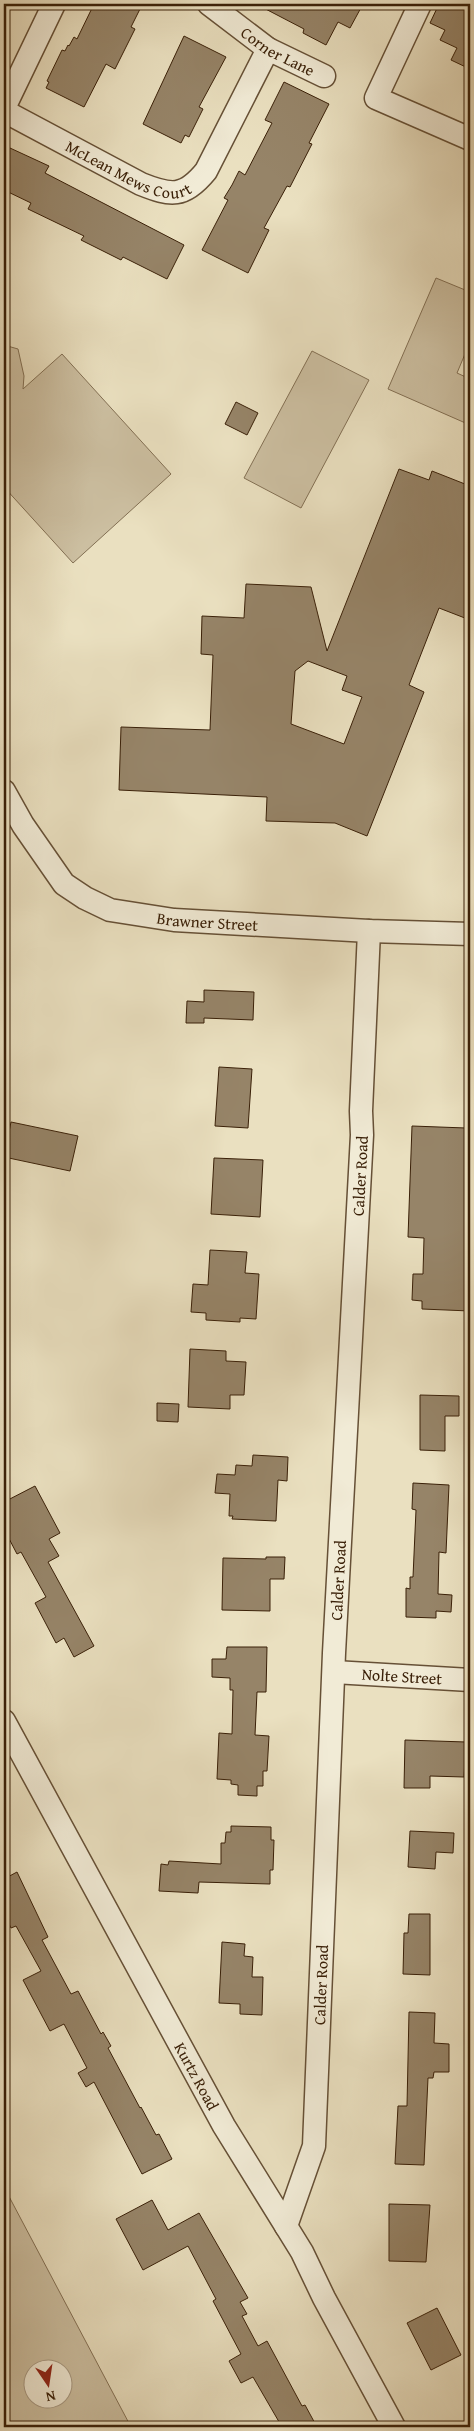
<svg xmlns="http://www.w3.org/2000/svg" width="474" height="2431" viewBox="0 0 474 2431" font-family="'Gentium Book Plus',serif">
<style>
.green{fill:#ccbfa1;stroke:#837054;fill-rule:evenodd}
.building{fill:#968468;stroke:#3a2008;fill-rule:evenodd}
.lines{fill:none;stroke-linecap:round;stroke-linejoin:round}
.street-casing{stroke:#665036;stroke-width:25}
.street{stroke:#f1ebd6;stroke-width:22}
.labels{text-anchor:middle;stroke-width:4;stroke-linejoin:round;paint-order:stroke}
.street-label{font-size:16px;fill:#3a2008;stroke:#f1ebd6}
</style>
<rect width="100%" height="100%" fill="#eae0c0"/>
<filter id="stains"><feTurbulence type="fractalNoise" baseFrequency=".004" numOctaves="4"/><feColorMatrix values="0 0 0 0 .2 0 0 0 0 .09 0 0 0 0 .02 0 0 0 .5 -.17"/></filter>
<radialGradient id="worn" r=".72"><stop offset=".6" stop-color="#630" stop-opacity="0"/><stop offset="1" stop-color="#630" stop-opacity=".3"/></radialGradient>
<!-- green -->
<g class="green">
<path d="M436,278L470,292V342L457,373L470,379V425L388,389Z"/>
<path d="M4,345L18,349L24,376L23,389L62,354L171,474L73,563L4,487Z"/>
<path d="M312,351L369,380L301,508L244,478Z"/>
<path d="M4,2187L131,2427H4ZM62,2368V2398H32V2368Z"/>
</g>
<!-- building -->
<g class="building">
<path d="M94,4H129L140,9L131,27L135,29L115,69L106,64L84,107L46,88L49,82L47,81L62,50L65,51L68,45L69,46L74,37L77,39Z"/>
<path d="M256,4H363L350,28L338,22L326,45L303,33L304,29Z"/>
<path d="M439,4H470V69L451,60L457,48L440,40L445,30L430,23Z"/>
<path d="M184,36L226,57L199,107L203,109L189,137L185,135L181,143L143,124Z"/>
<path d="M284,82L329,104L309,143L312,144L290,187L287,186L264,228L269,230L248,273L202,250L228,200L224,198L232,185L239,171L245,175L272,123L265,120Z"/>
<path d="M10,148L49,166L45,173L184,245L167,279L123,257L121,260L81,240L84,236L28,209L31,203L4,190V160Z"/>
<path d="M236,402L258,413L247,435L225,424Z"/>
<path d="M399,469L429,480L432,471L470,486V620L439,608L409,685L424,692L367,836L335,823L266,821L267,797L119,790L121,727L210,730L213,655L201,654L202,616L244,618L246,584L311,587L327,651ZM308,661L347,676L342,690L362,697L344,744L291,724L295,671Z"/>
<path d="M204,990L254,992L253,1020L204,1018V1023H186L187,1001L204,1002Z"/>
<path d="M219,1067L252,1069L248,1128L215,1126Z"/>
<path d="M11,1122L78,1136L70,1171L4,1157Z"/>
<path d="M412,1126L466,1128V1142H470V1311L422,1309V1301L412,1300L413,1274H423L424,1238L408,1237Z"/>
<path d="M214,1158L263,1160L260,1217L211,1214Z"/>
<path d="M210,1250L247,1252L245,1273L259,1274L256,1319L240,1318V1322L206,1320V1313L191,1312L193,1284L208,1285Z"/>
<path d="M190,1349L226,1351V1361L246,1362L244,1395H230V1409L188,1407Z"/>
<path d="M420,1395L459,1396V1416H445V1451L420,1450Z"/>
<path d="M157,1403L179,1404L178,1422L157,1421Z"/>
<path d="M253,1455L288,1457L287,1481L278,1480L276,1521L232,1519L233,1516H229L230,1494L215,1493L217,1474L235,1475L236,1465L252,1466Z"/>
<path d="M413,1483L449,1485L446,1553L439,1552L438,1594L452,1595L451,1612L436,1611V1618L406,1617V1588L410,1589V1577H413L416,1510L412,1509Z"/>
<path d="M35,1486L60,1533L49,1539L59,1556L48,1562L94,1646L74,1657L64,1638L56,1643L35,1603L46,1597L21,1552L17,1554L4,1529V1502Z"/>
<path d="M266,1557H285L284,1579H270V1611L222,1610L223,1558L266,1559Z"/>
<path d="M227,1647H267L266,1692H257L255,1735L269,1736L267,1771H263V1786H257V1796L238,1795V1785L231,1784V1780L217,1779L219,1733L232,1734L233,1690H230V1678L212,1677V1659H226Z"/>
<path d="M405,1740L466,1742L464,1777L430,1776V1788H404Z"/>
<path d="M231,1826L271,1827V1840H274L273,1870H270V1884L199,1882L198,1893L159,1891L161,1864L168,1865L169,1861L221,1864V1843H225L226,1832H231Z"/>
<path d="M410,1831L454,1833L453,1853L436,1852L435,1869L408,1867Z"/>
<path d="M17,1872L48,1937L42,1940L71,1994L78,1991L101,2034L103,2032L111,2046L108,2048L140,2108L141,2107L156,2135L159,2134L172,2159L142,2174L94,2082L86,2087L78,2073L87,2068L64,2024L50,2031L23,1980L41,1971L16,1926L11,1928L4,1914V1879Z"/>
<path d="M409,1914H430V1975L403,1974L404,1933H408Z"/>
<path d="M222,1942L245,1944L244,1956L253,1957L252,1977H263L262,2015L240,2014V2004L219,2003Z"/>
<path d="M409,2012L435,2013L434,2043L449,2044V2072H434L433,2078H428L424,2165L395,2164L398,2106H407Z"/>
<path d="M152,2200L168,2230L199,2213L248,2298L240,2302L247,2314L242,2316L258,2346L267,2341L302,2406L305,2405L317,2427H282L253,2377L241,2383L229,2361L241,2354L213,2301L216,2299L188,2246L143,2270L116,2219Z"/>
<path d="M389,2204L430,2205L426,2262L389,2261Z"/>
<path d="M437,2308L461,2355L431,2370L407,2323Z"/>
</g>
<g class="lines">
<!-- street casing -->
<g class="street-casing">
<g id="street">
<path id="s1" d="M209,4L268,49L324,76"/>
<path d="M420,4L376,98L470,139"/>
<path d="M4,108L54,4"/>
<path id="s2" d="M4,111L141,184C171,196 184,198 206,171L268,49"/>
<path id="s3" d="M4,791L23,825L64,884L85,898L110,910L174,920L369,931L470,934"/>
<path id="s4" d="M334,1672L470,1680"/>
<path id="s5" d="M4,1721L224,2126L302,2252L324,2298L394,2427"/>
<path id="s6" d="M286,2226L314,2146L334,1653L362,1135L361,1111L369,931"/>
</g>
</g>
<!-- street -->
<use href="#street" class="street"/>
</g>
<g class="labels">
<!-- street labels -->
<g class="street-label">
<text dy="6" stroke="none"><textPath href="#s1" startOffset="84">Corner Lane</textPath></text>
<text dy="6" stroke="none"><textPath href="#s2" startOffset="139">McLean Mews Court</textPath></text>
<text dy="6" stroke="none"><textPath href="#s3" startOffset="262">Brawner Street</textPath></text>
<text dy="6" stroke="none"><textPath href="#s6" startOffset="1056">Calder Road</textPath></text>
<text dy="6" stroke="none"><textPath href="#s6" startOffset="651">Calder Road</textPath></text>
<text dy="6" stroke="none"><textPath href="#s4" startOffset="68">Nolte Street</textPath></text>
<text dy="6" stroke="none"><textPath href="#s6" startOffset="246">Calder Road</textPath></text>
<text dy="6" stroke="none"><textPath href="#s5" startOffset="404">Kurtz Road</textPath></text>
</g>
</g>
<!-- margin -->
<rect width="474" height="2431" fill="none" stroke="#eae0c0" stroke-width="20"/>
<rect x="5" y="5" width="464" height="2421" fill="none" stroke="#3a2008" stroke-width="2.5"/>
<rect x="10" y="10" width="454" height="2411" fill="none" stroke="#3a2008"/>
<!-- north arrow -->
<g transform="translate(48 2384) rotate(167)"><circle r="24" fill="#f1ebd6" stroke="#a89a84"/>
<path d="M0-4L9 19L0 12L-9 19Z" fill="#8f2418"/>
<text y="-8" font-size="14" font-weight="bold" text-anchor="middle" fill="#3a2008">N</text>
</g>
<rect width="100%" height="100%" filter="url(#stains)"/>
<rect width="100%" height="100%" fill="url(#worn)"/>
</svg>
